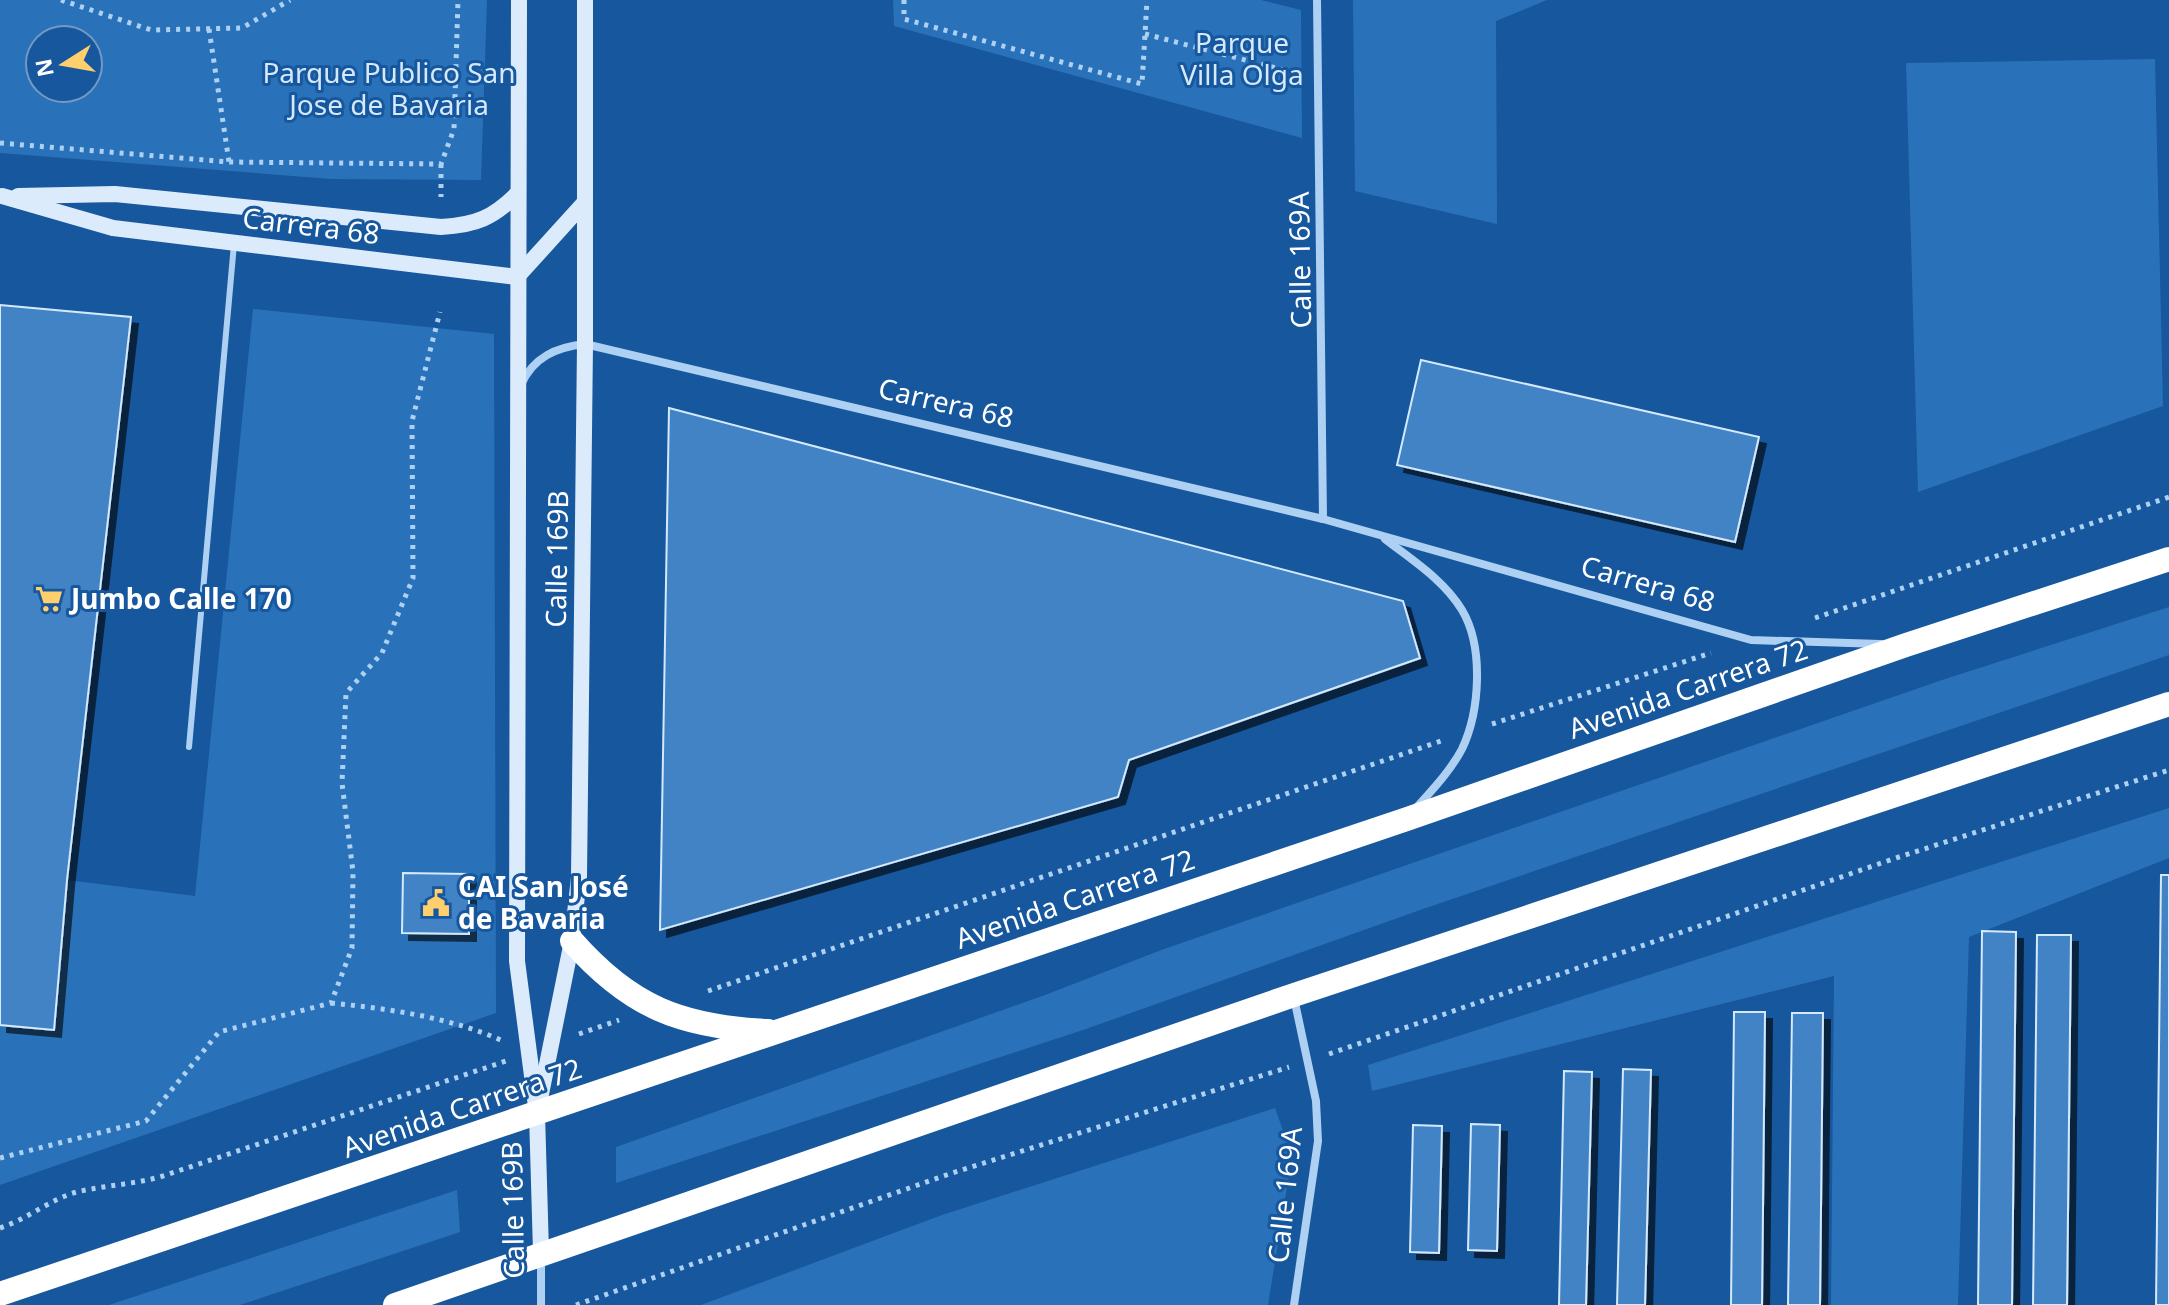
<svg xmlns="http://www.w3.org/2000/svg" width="2169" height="1305" viewBox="0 0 2169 1305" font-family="'Noto Sans',sans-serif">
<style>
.green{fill:#2972ba;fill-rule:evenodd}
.building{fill:#4383c5;stroke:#d5e9fd;stroke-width:2;filter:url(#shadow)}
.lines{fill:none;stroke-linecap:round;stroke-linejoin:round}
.path{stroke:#add0f3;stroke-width:5;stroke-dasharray:4 6;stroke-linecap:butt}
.lane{stroke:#add0f3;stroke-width:6}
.street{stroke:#add0f3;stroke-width:8}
.secondary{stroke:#dcebfc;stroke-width:16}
.highway{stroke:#fff;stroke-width:24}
.labels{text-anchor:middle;stroke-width:6;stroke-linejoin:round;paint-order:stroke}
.park-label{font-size:28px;fill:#d5e9fd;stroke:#16579d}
.street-label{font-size:28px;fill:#fff;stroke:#16579d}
.poi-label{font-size:28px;font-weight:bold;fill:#fff;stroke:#16579d;text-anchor:start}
</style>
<defs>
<filter id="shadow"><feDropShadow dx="7" dy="7" stdDeviation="0" flood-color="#0009"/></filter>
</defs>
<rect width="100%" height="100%" fill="#16579d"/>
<!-- green -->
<g class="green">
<path d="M0,0H487L481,180L331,179L0,153ZM40,40H88V88H40Z"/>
<path d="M893,0H1261L1301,10L1302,138L894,26Z"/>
<path d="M1353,0H1547L1496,21L1497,224L1355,191Z"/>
<path d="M2155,59L2163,406L1918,492L1906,63Z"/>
<path d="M253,309L494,334L496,1013L0,1185V1025L54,1029L67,880L195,896Z"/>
<path d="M2169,607V655L1420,910L1086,1029L616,1183V1147L1045,995L1164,949L1945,679Z"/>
<path d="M2169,808V858L1969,937L1958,1305H1831L1834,976L1372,1091L1368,1065Z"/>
<path d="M1275,1108L1292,1156L1268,1305H701L942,1215Z"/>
<path d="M457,1190L460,1232L240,1305H109Z"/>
</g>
<!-- building -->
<g class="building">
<path d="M0,305L131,317L67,880L54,1030L0,1025Z"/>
<path d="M1421,360L1759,437L1735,542L1397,465Z"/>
<path d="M669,408L1403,601L1420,658L1129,760L1118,797L660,930Z"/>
<path d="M403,873L469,874V934L402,933Z"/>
<path d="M2161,875H2169V1305H2156Z"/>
<path d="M1982,931L2016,932L2012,1305H1978Z"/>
<path d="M2037,935H2071L2067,1305H2033Z"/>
<path d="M1734,1012H1765L1762,1305H1731Z"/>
<path d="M1792,1013H1823L1820,1305H1788Z"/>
<path d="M1623,1069L1651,1070L1645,1305H1617Z"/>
<path d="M1564,1071L1592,1072L1586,1305H1559Z"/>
<path d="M1471,1124L1500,1125L1497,1251L1468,1250Z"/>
<path d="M1413,1125L1442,1126L1439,1253L1410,1252Z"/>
</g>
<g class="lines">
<!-- path -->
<g class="path">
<path d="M61,0L151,30L242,28L290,0"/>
<path d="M904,0V19L1142,84L1147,0"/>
<path d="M209,29L229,162"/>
<path d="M1145,34L1299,74"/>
<path d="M0,143L229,162L441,164L454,129L458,0"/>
<path d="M441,164V197"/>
<path d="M1815,618L2169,497"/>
<path d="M1492,724L1711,653"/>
<path d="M708,991L1441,741"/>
<path d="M331,1003C390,1009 449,1017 503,1041"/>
<path d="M579,1034L619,1020"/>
<path d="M1329,1054L1896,858L2169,770"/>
<path d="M0,1158L146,1121L219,1032L331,1003L352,948L353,872L342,783L346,693L382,653L413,578L412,421L440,312"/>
<path d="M0,1228C28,1219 53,1197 81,1191C109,1185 136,1184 163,1176L506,1061"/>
<path d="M576,1305L952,1173L1289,1067"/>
</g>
<!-- lane -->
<path class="lane" d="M189,747L234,244"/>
<!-- street -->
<g class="street">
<path d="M1317,0L1323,519"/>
<path d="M521,385C533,357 557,347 585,344L1323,519L1751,640L1881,644"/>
<path d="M1385,539C1412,560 1444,580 1462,610C1484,647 1480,711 1462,749C1451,770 1433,789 1417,807"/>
<path d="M1294,998L1316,1101L1318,1141L1294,1305"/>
<path d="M541,1257V1305"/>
</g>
<!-- secondary -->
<g class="secondary">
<path d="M519,0L517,961L537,1114L541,1252"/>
<path d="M2,196L113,228L517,277L584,203"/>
<path d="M18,196L115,194L441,227C476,225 493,218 518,193"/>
<path d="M540,1099L572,941L579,877L585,344V0"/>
</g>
<!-- highway -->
<g class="highway">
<path d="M572,941C630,1007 681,1027 768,1031"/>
<path d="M0,1294L1407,819L1906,645L2169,559"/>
<path d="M395,1305L1294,995L2169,704"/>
</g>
</g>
<!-- icons -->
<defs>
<g id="supermarket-bare" transform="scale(2.16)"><path d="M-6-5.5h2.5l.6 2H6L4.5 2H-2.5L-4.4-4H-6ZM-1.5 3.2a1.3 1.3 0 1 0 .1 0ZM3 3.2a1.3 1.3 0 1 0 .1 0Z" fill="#ffcf6e" stroke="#16579d" stroke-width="2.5" paint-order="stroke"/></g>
<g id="civic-bare" transform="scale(2.16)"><path d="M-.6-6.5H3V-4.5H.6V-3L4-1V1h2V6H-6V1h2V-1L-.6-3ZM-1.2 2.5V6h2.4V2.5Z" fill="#ffcf6e" stroke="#16579d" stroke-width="2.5" paint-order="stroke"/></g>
</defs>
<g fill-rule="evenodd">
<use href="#supermarket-bare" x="49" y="599"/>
<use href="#civic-bare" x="436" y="903"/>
</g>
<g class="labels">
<!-- park labels -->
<g class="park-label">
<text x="1242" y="53">Parque<tspan x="1242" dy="32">Villa Olga</tspan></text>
<text x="389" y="83">Parque Publico San<tspan x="389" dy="32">Jose de Bavaria</tspan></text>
</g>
<!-- street labels -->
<g class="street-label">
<text transform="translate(311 226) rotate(7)" y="10">Carrera 68</text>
<text transform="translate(1300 260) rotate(-91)" y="10">Calle 169A</text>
<text transform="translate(946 403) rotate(13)" y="10">Carrera 68</text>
<text transform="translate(557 559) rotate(-89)" y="10">Calle 169B</text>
<text transform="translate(1648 584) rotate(16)" y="10">Carrera 68</text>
<text transform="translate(1688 689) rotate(-19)" y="10">Avenida Carrera 72</text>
<text transform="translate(1075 899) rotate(-19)" y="10">Avenida Carrera 72</text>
<text transform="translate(462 1108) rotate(-19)" y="10">Avenida Carrera 72</text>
<text transform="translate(1285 1195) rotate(-84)" y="10">Calle 169A</text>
<text transform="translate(513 1210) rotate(-91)" y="10">Calle 169B</text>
</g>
<!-- poi labels -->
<g class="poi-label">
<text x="71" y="609">Jumbo Calle 170</text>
<text x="458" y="897">CAI San José<tspan x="458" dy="32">de Bavaria</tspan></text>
</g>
</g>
<!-- north arrow -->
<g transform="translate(64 64) rotate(259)"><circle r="38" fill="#16579d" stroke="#739ac4" stroke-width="2"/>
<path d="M0-6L14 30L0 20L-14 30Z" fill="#ffcf6e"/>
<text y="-12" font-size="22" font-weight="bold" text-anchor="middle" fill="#ffffff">N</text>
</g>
</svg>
